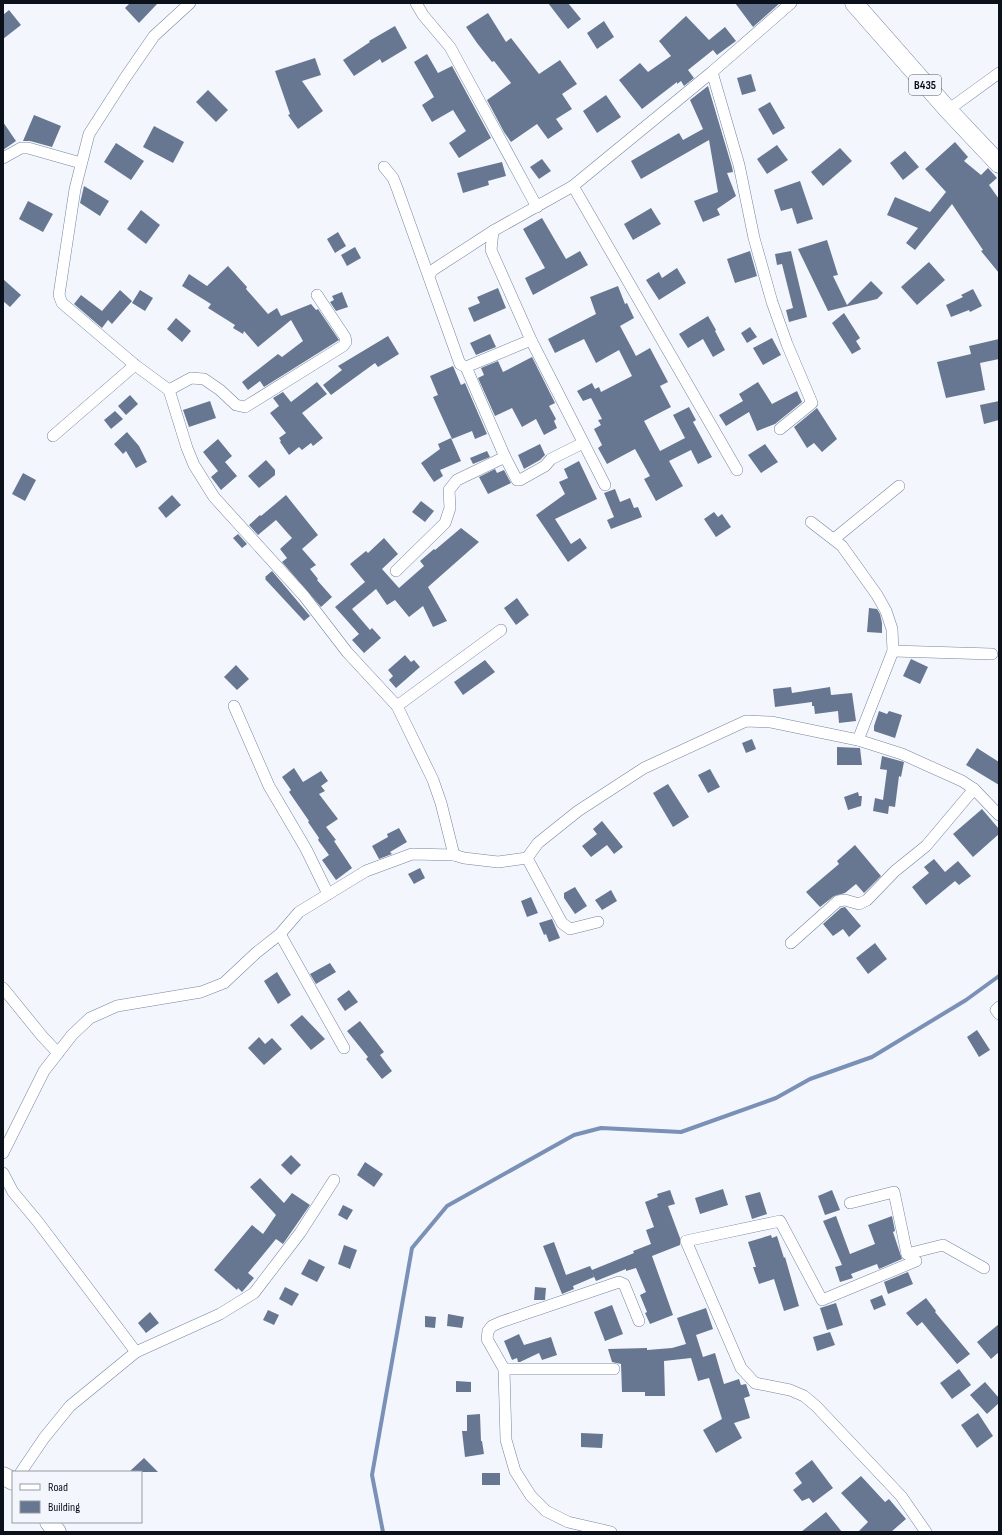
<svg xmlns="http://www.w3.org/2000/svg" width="1002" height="1535" viewBox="0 0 1002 1535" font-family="'Sofia Sans Condensed',sans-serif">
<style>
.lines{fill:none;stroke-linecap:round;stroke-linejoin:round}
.stream{stroke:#7a90b6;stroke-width:4}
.building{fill:#677791}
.street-casing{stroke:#7585a0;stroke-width:12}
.primary-casing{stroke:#7585a0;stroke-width:19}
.street{stroke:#fff;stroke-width:11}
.primary{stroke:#fff;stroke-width:18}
.labels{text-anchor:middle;stroke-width:4;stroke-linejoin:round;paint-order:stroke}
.shield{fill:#f3f7fd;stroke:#51565f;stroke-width:1}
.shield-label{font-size:12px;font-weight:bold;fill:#0b111b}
</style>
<rect width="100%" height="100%" fill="#f3f7fd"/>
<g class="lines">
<!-- stream -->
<path class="stream" d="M383,1532L372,1475L412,1248L447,1206L574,1135L601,1128L681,1132L776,1098L810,1079L872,1057L966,1000L999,976"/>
</g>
<!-- building -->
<g class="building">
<path d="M130,3H158L139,23L125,8Z"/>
<path d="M548,3H568L581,19L568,29Z"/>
<path d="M735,3H780L753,27Z"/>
<path d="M9,10L21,25L3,39V15Z"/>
<path d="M488,13L506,42L511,38L539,74L560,60L577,84L562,94L572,109L556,119L563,129L548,139L537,124L511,142L504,132L487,100L511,83L494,61L492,62L477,43L466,27Z"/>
<path d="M686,16L709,40L725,27L736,41L717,55L713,50L688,70L694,78L684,86L681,81L677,84V82L642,109L619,80L640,63L648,72L671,56L659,41Z"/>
<path d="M604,21L614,37L597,49L587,33Z"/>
<path d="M395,26L407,48L382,63L380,59L354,76L343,60L370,42L369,41Z"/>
<path d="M427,54L438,73L452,66L491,138L459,158L449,143L466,131L453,110L432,122L422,105L434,97L414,62Z"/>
<path d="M315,58L321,75L302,81L323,111L298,129L288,115L290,114L275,71Z"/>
<path d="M751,74L756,91L742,95L737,78Z"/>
<path d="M708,86L732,167L733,172L727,173L736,196L717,209L720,215L703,222L694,201L718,192L709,140L641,179L631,161L679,133L683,140L703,129L690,100Z"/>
<path d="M208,90L228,110L216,122L196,102Z"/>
<path d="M606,95L621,117L597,133L583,111Z"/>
<path d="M770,102L785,128L773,135L758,109Z"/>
<path d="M34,115L61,126L52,147L30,141H23Z"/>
<path d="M3,122L16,141L3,150Z"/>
<path d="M154,126L184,142L173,163L143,147Z"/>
<path d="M955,142L968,157L964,161L981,175L988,168L997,178L989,185L999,199V273L981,251L983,250L952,204L915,250L906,243L918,228L887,215L895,197L930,212L946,192L925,169Z"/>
<path d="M116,143L144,161L131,180L104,162Z"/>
<path d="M777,145L788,160L767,174L757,159Z"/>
<path d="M840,148L852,161L823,186L811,172Z"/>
<path d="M905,151L919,167L903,180L890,163Z"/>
<path d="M542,159L551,171L539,179L530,167Z"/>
<path d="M502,162L506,176L488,181L489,185L463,193L457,173Z"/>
<path d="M800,181L813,219L797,224L792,208L781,211L774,190Z"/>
<path d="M84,186L109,201L100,216L80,203Z"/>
<path d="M28,201L53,214L43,232L19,219Z"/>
<path d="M651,208L661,224L633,240L624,224Z"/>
<path d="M141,210L160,225L146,244L127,229Z"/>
<path d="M542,218L566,259L580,251L588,265L533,295L525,278L545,268L523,229Z"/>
<path d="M338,232L346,246L335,253L327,239Z"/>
<path d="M827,240L838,275L833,276L847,305L871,281L883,293L877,299L828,311L798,249Z"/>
<path d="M355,247L361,258L347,266L341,255Z"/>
<path d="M750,251L757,276L735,283L727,259Z"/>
<path d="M791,251L807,317L789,322L786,310L793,308L782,264L777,265L775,254Z"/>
<path d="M929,262L945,280L917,305L901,287Z"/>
<path d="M228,266L247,287L246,289L268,314L277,308L281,316L311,304L316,310L318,309L339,340L264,387L260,381L248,390L242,382L278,354L282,357L303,341L291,320L258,347L244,331L243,334L233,328L235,325L208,308L211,304L182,286L189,274L207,286Z"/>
<path d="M677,268L686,283L659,300L646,280L659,272L662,278Z"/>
<path d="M3,279L21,295L10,307L3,301Z"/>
<path d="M618,286L625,304L627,303L634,318L620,326L636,356L650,348L668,382L660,386L671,407L644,421L660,451L685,438L673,415L689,407L696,420L693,422L712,457L698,464L691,450L669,461L683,486L656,501L644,479L650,476L635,449L607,464L598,448L602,445L594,429L601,425L598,420L602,419L591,398L583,401L577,391L592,383L595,389L599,387L601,392L632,376L619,350L596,363L584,339L555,353L548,339L596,314L590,297Z"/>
<path d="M498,288L506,308L474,322L468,308L480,303L477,297Z"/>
<path d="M973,289L982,306L970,312L969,310L951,317L946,305L963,297L961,295Z"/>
<path d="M120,290L132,301L112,324L108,320L102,328L74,304L81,295L102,311Z"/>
<path d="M140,290L153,298L145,311L132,303Z"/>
<path d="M342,292L348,307L336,311L330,302L334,300L332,296Z"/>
<path d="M844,313L860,338L856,341L861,349L852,354L832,323Z"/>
<path d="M708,316L716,330L715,331L725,350L713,357L703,339L688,348L679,334Z"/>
<path d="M176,318L191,331L182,342L167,329Z"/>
<path d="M750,327L757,337L747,343L741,333Z"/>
<path d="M490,334L496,347L476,355L470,343Z"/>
<path d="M388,336L399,354L378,367L375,363L331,395L323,385L342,370L338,366Z"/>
<path d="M772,338L781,355L763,365L753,348Z"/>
<path d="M999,339V359L980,363L985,390L946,398L937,362L971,354L969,346Z"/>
<path d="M532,357L555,403L549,406L556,419L554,421L557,428L544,435L536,419L522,427L512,408L495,416L478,378L484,375L481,368L498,361L503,372Z"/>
<path d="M453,366L461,385L465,383L487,434L475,439L472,431L452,439L433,397L438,395L430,376Z"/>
<path d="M317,382L327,394L302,413L323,438L313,446L311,443L302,450L299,447L289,455L280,442L281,441L279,438L286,433L270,413L279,406L273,398L283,392L291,402Z"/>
<path d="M758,382L772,404L797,391L802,402L775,424L757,431L749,412L726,426L719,415L743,401L739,394Z"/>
<path d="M130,395L138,404L126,415L118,406Z"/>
<path d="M210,401L216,418L189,427L183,410Z"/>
<path d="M999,401V420L984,424L980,405Z"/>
<path d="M817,408L837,439L822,452L814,443L807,448L794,427Z"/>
<path d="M115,411L123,419L111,429L104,420Z"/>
<path d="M127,432L139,446L147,462L136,468L126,451L123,454L114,444Z"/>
<path d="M451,438L461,461L440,470L443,476L434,482L421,463L440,449L438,444Z"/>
<path d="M218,439L232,456L225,462L237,476L221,490L211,477L218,471L203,452Z"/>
<path d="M540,444L545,455L540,460L524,469L518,455Z"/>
<path d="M765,444L778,462L761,473L748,455Z"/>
<path d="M487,451L490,457L473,464L470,458Z"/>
<path d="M266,460L275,470V475L259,488L248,476Z"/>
<path d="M579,461L597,499L555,519L571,544L580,538L587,548L568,562L536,515L565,494L559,482L568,478L564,469Z"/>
<path d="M495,469L497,473L504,470L511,483L488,494L479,477Z"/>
<path d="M23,473L36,480L25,501L12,494Z"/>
<path d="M615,489L620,502L630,498L634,508L638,507L642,517L611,529L607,520L614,517L604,493Z"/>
<path d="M172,495L181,505L166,518L158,508Z"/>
<path d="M286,495L318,535L302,549L316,565L310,569L318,579L317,580L332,597L321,607L282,562L287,558L280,549L292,538L276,520L258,535L249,525L260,515L261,516Z"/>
<path d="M421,501L434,511L425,522L412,512Z"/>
<path d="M714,512L718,517L722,514L731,527L716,537L704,519Z"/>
<path d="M461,528L479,542L428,587L447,621L433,627L423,606L409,617L395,600L387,605L376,589L352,609L370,630L372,628L381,638L364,653L352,640L359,634L335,607L365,582L350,564L366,551L368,553L384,538L398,554L382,569L399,588L424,566L420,561L434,549L435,550Z"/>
<path d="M238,534L247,544L242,548L233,538Z"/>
<path d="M272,571L310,616L304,621L265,579L266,578L265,577Z"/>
<path d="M517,598L529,615L516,625L504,608Z"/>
<path d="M869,608L877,609L880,614L882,623V633L867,632Z"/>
<path d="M405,655L411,662L414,660L420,667L396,688L389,680L393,676L388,670Z"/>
<path d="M911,659L928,667L920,684L903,676Z"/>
<path d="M485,660L495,672L463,695L454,682Z"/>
<path d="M236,665L249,679L237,690L224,677Z"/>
<path d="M791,687L792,693L830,687L831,695L852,693L856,721L839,723L838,711L815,714L814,706H812V702L775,707L773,689Z"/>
<path d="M879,711L887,714L889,711L902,715L895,738L874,731V726Z"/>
<path d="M752,739L756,749L746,753L742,743Z"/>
<path d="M837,747L860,748L862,765H837Z"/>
<path d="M977,748L999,762V785L966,765Z"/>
<path d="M882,756L904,762L901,777L899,776L895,807L889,806L888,814L873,811L875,798L883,800L887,770L880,769Z"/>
<path d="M294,768L303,782L321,771L328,781L321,786L325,791L319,794L338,819L326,827L336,840L334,841L352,868L336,880L322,860L329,855L318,840L319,838L308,822L309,821L289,792L291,790L282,777Z"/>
<path d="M710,769L720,787L708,793L698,775Z"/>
<path d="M668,784L689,817L673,827L653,793Z"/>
<path d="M858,792L859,796H862L861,806L848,810L844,797Z"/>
<path d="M982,809L999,829V834L973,857L953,834Z"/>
<path d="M602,821L623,847L614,854L607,845L591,857L582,846L597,834L593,829Z"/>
<path d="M399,828L407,842L390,852L392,854L379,859L372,846L388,837L387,834Z"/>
<path d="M855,845L881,876L864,893L856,884L845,893L834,896L820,907L806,892L839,864L837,861Z"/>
<path d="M934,859L945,872L958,861L971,876L959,885L955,881L926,905L912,887L929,873L924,867Z"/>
<path d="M420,868L425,878L414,884L408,874Z"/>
<path d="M575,887L587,906L575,914L564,898V893Z"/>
<path d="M611,890L617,901L602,910L595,900Z"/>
<path d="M531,897L538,913L527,917L521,901Z"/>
<path d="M845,907L861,926L849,937L843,929L833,936L823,924L841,908Z"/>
<path d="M552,919L560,938L549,942L546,934L544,935L539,923Z"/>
<path d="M875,943L887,959L868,974L856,958Z"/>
<path d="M330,963L336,972L316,984L310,974Z"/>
<path d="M277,972L291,995L278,1004L264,981Z"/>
<path d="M349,990L358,1002L345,1011L337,999Z"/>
<path d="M302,1015L325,1039L311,1050L290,1025Z"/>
<path d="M360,1021L384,1052L380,1055L392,1071L382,1079L366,1059L368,1057L347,1031Z"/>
<path d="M977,1030L990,1050L979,1057L967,1037Z"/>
<path d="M259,1037L265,1044L272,1038L282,1049L264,1065L248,1048Z"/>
<path d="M291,1155L301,1165L291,1175L281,1165Z"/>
<path d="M365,1162L383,1174L374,1187L357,1175Z"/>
<path d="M260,1178L284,1203L292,1193L310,1205L283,1244L276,1239L248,1273L254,1278L242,1292L238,1288L237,1290L214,1270L252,1225L263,1234L276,1215L250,1187Z"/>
<path d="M723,1189L728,1205L700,1214L695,1198Z"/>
<path d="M670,1190L675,1204L668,1206L680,1238V1245L652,1256L673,1315L650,1324L645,1313L647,1312L640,1295L646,1292L636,1268L626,1271V1269L596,1281L592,1272L594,1277L573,1286L574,1289L562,1294L543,1246L554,1242L566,1275L590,1266L592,1270L634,1253L633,1251L651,1244L646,1230L654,1227L645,1202L658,1197L657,1194Z"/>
<path d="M832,1190L840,1210L825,1215L818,1196Z"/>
<path d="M760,1192L767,1214L752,1219L745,1196Z"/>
<path d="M343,1205L353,1210L347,1220L338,1215Z"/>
<path d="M836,1216L850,1254L875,1244L868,1225L892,1216L895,1231L893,1232L902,1259L879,1269L877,1264L851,1274L853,1278L840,1282L835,1267L842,1265L823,1221Z"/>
<path d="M771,1235L772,1238L777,1236L784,1258L785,1257L799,1306L784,1311L774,1279L759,1284L753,1267H756L748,1242Z"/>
<path d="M344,1245L357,1250L350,1269L338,1264Z"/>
<path d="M309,1259L325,1267L317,1282L301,1274Z"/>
<path d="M908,1272L913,1284L888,1294L884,1282Z"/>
<path d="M285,1287L299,1294L292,1306L279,1299Z"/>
<path d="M535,1287L546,1288L545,1300H534Z"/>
<path d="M882,1295L886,1305L874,1310L870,1300Z"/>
<path d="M926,1298L936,1311L935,1312L970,1354L957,1364L922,1322L917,1326L906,1313Z"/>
<path d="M836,1303L843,1325L827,1330L820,1308Z"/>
<path d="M612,1305L623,1334L605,1341L594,1312Z"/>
<path d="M706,1308L713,1329L696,1335L703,1357L715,1353L724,1384L739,1379L741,1385L746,1384L750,1396L744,1398L750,1418L734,1423L742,1438L716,1453L703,1430L722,1419L709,1378L698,1381L691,1358L664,1361L665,1396H645V1392H622L621,1364L612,1362L608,1349L647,1348V1350L672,1348L686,1344L677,1318Z"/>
<path d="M268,1310L279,1315L274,1325L263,1320Z"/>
<path d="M150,1312L159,1323L146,1333L138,1323Z"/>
<path d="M448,1314L464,1317L462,1328L447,1326Z"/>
<path d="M425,1316L436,1317L435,1328L425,1327Z"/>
<path d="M999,1324V1352L991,1359L977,1342Z"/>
<path d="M830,1332L835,1345L817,1351L813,1337Z"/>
<path d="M519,1334L524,1345L551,1337L557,1355L542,1360L539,1353L520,1362H518L517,1358L512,1360L504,1341Z"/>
<path d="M959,1369L971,1385L952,1399L940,1383Z"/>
<path d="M456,1381L471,1382V1392H456Z"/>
<path d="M985,1382L999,1398V1403L987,1414L970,1395Z"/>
<path d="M978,1413L993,1436L977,1448L961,1425Z"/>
<path d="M480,1414L481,1441H482L484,1454L465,1457L462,1431H467V1415Z"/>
<path d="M581,1433L603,1434L602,1448L581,1447Z"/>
<path d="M144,1458L158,1472H129Z"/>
<path d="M812,1460L833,1488L813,1503L809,1498L802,1501L793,1490L802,1483L795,1473Z"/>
<rect x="482" y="1473" width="18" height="12"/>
<path d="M861,1476L885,1502L889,1499L906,1519L891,1532H858L868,1522L841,1493Z"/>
<path d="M826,1512L842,1532H801Z"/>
</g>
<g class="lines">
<!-- street casing -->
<g class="street-casing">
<g id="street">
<path d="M190,3L154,36L125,78L89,134L75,189L59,295L62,303L135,365L169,390L187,448L194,465L214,497L304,596L347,652L397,706L433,780L441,803L454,855"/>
<path d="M416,3L423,15L450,47L537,207"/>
<path d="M712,72L739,165L754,238L772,302L787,344L812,403L780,429"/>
<path d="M948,110L999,73"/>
<path d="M3,158L21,148H28L81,163"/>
<path d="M384,167L393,178L397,188L460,364L466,367"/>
<path d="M573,186L737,470"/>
<path d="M429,275L433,270L493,231"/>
<path d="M531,340L466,367L505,457L517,480H520L545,466L551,459L583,443"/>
<path d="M169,390L191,378L204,379L220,390L236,405L245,407L343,346L346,342L345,337L317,295"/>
<path d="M53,436L135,365"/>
<path d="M605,485L531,340L491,250L493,231L573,186L712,72L791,3"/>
<path d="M811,522L842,546L877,595L886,611L892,629L893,651L858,740"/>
<path d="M834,539L899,486"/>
<path d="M396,571L445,523L450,508L449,490L457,480L505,457"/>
<path d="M893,651L992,654"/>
<path d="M234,706L269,786L306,849L328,894"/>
<path d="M397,706L501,630"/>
<path d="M527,858L562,923L570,929L598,922"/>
<path d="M280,934L344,1048"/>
<path d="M791,943L838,901L845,900L859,904L867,900L895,871L926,846L974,789"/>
<path d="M3,988L42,1036L58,1053"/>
<path d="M999,1007L996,1010L999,1014"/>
<path d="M3,1153L44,1071L72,1035L90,1018L117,1006L201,992L224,983L256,953L280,934L299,912L366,871L412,854L454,855L464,858L498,862L527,858L538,843L578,811L644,768L746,721L771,722L858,740L902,754L962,781L974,789L999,815"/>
<path d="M3,1173L13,1192L38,1222L136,1352L70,1406L44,1438L21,1472"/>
<path d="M850,1203L894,1192L907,1254L916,1261L822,1300L780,1221L686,1241L741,1368L755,1383L790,1390L804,1396L816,1406L901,1496L926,1532"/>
<path d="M907,1254L943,1245L984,1268"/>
<path d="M136,1352L220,1314L254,1293L300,1233L334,1180"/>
<path d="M504,1369H614"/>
<path d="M611,1532L568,1522L546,1511L531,1496L515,1471L506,1440L504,1369L487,1339L488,1331L492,1326L501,1322L619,1282L624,1284L639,1321"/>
</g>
</g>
<!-- primary casing -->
<g class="primary-casing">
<g id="primary">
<path d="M854,3L948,110L999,164"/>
<path d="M3,1476L13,1481"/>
<path d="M49,1522L57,1532"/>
</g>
</g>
<!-- street -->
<use href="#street" class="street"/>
<!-- primary -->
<use href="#primary" class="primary"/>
</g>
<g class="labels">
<!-- shield labels -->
<rect class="shield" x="909" y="75" width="32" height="20" rx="3"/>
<g class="shield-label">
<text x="925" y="89">B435</text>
</g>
</g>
<!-- border -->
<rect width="1002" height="1535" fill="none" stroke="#0b111b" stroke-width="8"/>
<!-- legend -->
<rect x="12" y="1471" width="130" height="52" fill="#f3f7fd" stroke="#969ba3"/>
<rect x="20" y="1484" width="20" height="6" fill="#ffffff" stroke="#969ba3"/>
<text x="48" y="1491" font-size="12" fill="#0b111b">Road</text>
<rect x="20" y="1501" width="20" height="12" fill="#677791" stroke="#969ba3"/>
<text x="48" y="1511" font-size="12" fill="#0b111b">Building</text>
</svg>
